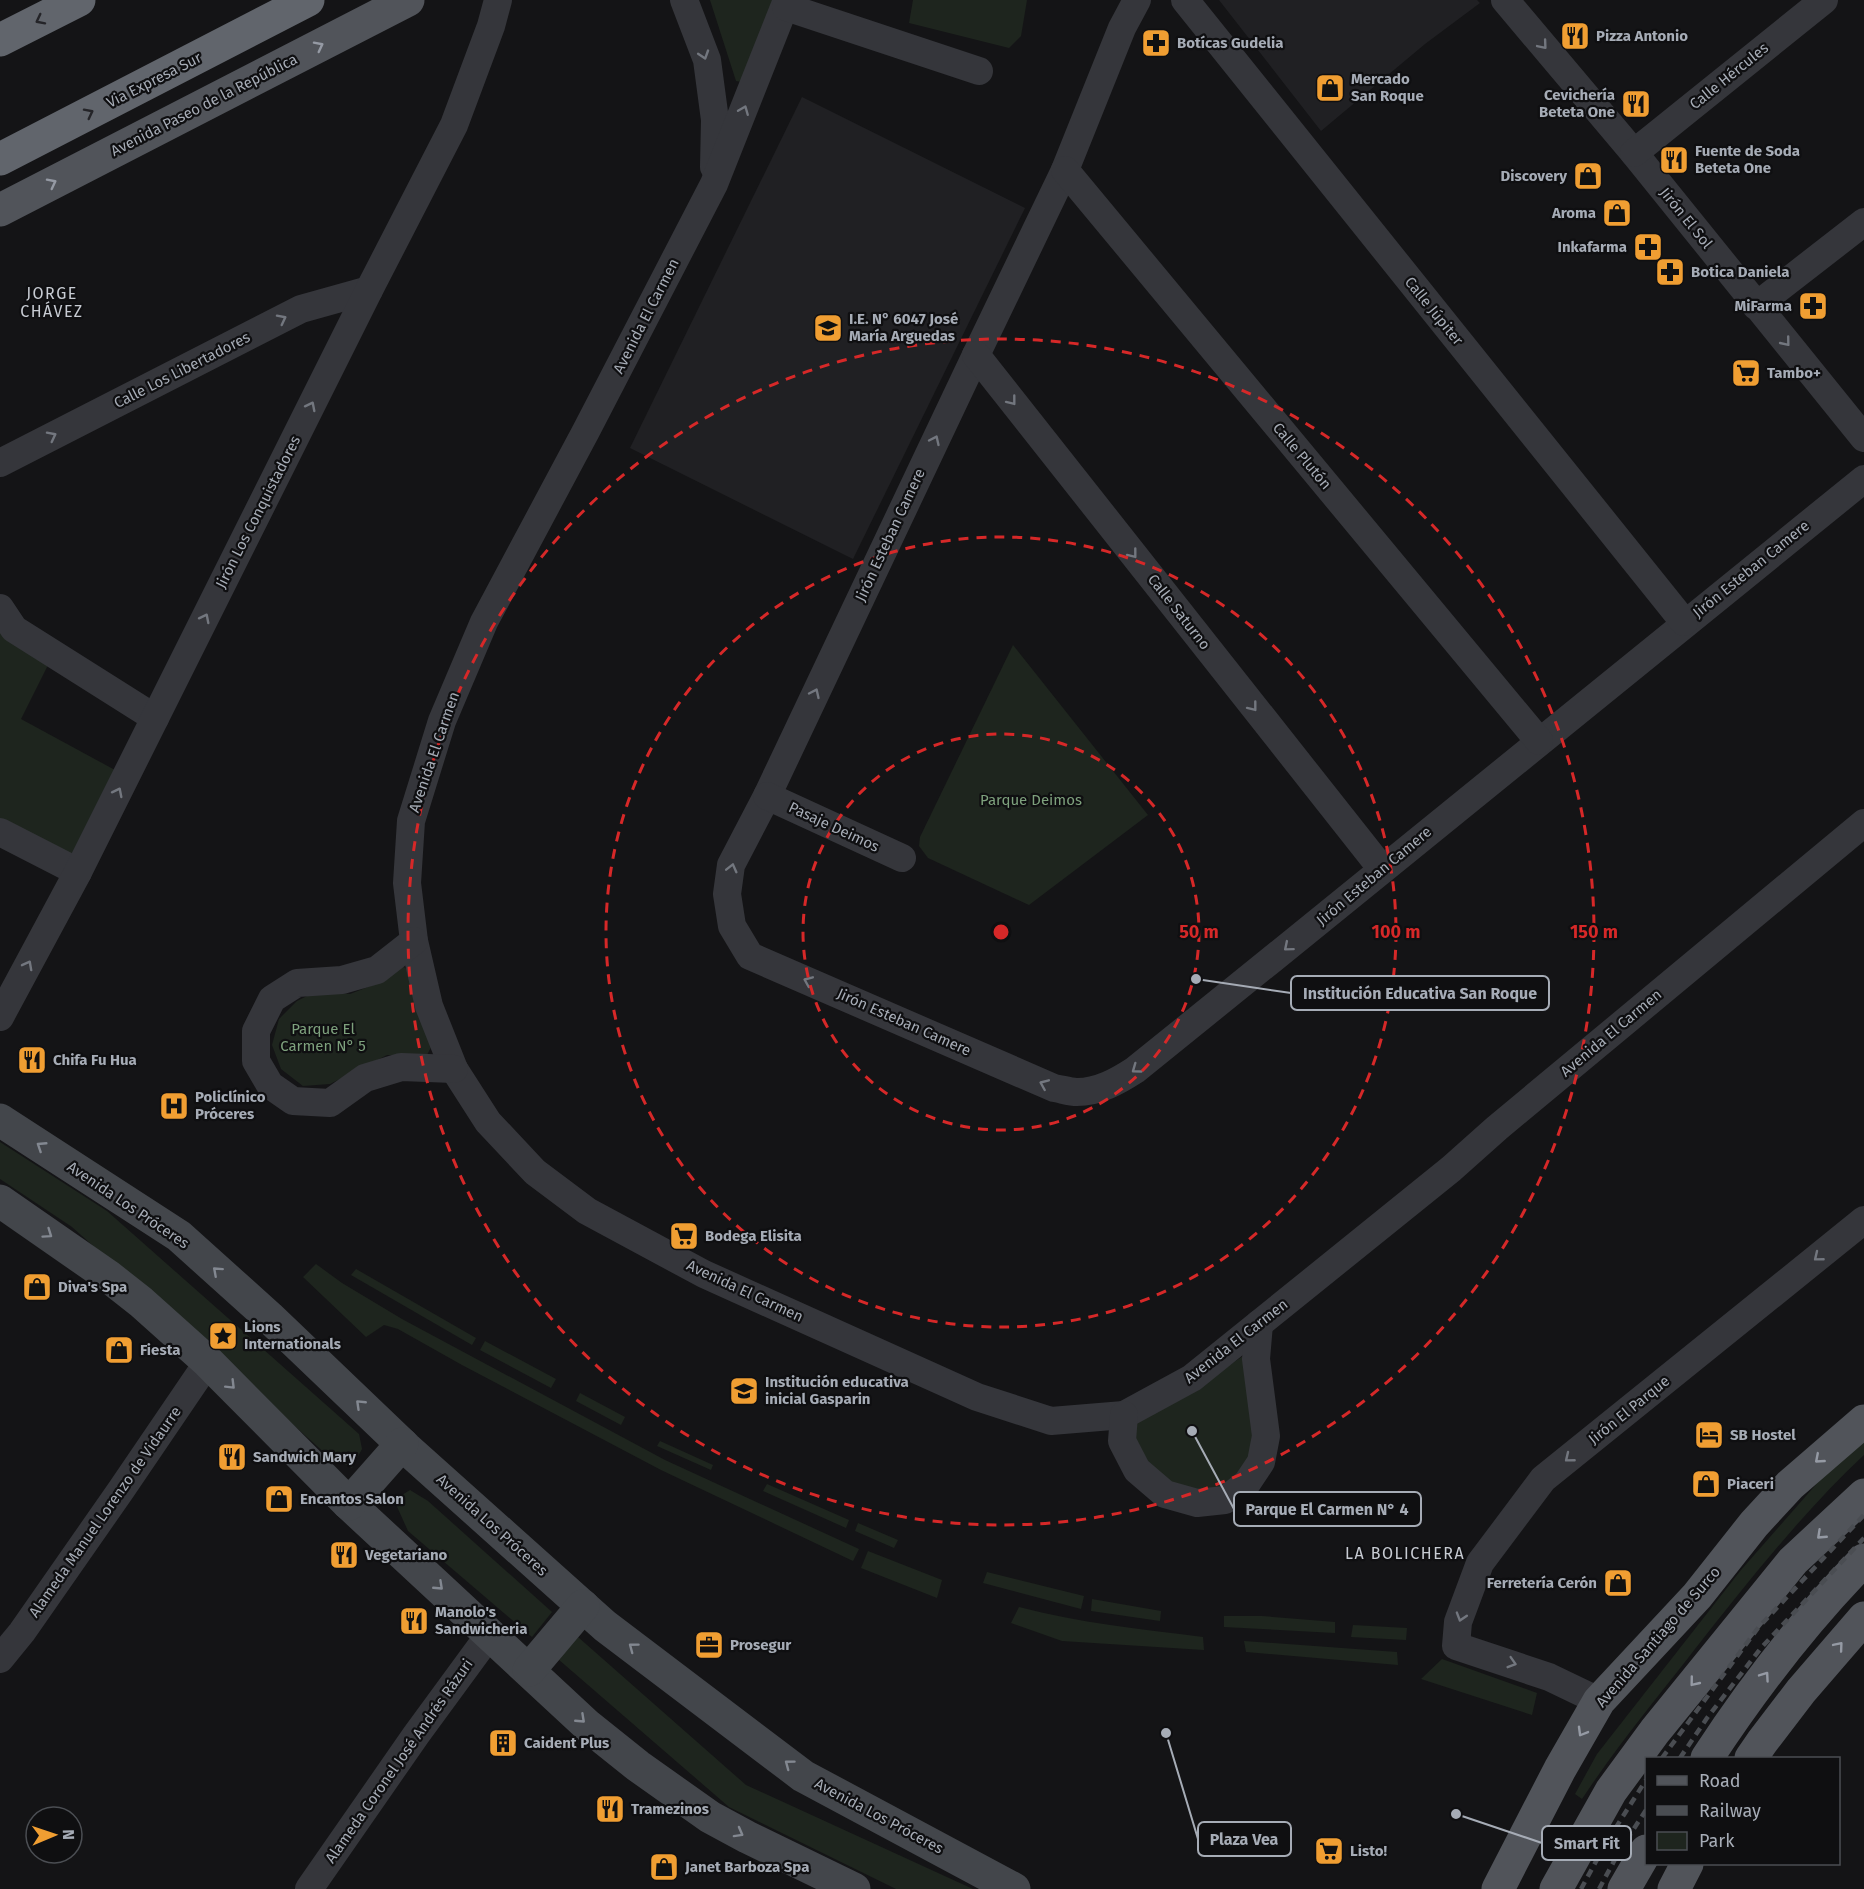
<svg xmlns="http://www.w3.org/2000/svg" width="1864" height="1889" viewBox="0 0 1864 1889" font-family="'Fira Sans',sans-serif">
<style>
.built{fill:#202023}
.green{fill:#1e251e}
.lines{fill:none;stroke-linecap:round;stroke-linejoin:round}
.street{stroke:#35363b;stroke-width:28}
.secondary{stroke:#43464b;stroke-width:33}
.primary{stroke:#51545a;stroke-width:33}
.highway{stroke:#61656c;stroke-width:33}
.rail{stroke:#4a4d52;stroke-width:4.5;stroke-dasharray:8 6;stroke-linecap:butt}
.oneway{stroke:#242428}
.oneway2{stroke:#73777f}
.oneway3{stroke:#959aa4}
.oneway4{stroke:#838891}
.ring{fill:none;stroke:#d62828;stroke-width:3;stroke-dasharray:10 8}
.labels{text-anchor:middle;stroke-width:4.5;stroke-linejoin:round;paint-order:stroke}
.poi-label{font-size:15px;font-weight:bold;fill:#a6acb6;stroke:#0f0f11;text-anchor:start}
.street-label{font-size:15px;fill:#a6acb6;stroke:#0f0f11}
.park-label{font-size:15px;fill:#7ea17d;stroke:#0f0f11}
.neighbourhood-label{font-size:16px;letter-spacing:1.5px;fill:#c7cbd2;stroke:#0f0f11}
.centre{fill:#d62828;stroke:#0f0f11;stroke-width:3}
.ring-label{font-size:18px;text-anchor:middle;font-weight:bold;fill:#d62828;stroke:#0f0f11;stroke-width:4.5;stroke-linejoin:round;paint-order:stroke}
.leader{fill:none;stroke:#a6acb6;stroke-width:2}
.callout-dot{fill:#a6acb6;stroke:#0f0f11;stroke-width:2}
.callout{fill:#0f0f11;stroke:#a6acb6;stroke-width:2}
.callout-label{font-size:16px;text-anchor:middle;font-weight:bold;fill:#a6acb6}
</style>
<rect width="100%" height="100%" fill="#141416"/>
<!-- built -->
<g class="built">
<path d="M1219,0H1477L1480,3L1425,44L1321,131Z"/>
<path d="M802,97L1025,208L853,559L630,448Z"/>
</g>
<!-- green -->
<g class="green">
<path d="M710,0H783L742,82L736,81Z"/>
<path d="M913,0H1027L1021,36L1009,48L909,23Z"/>
<path d="M0,618L50,661L21,719L126,776L78,872L0,832Z"/>
<path d="M1013,645L1148,815L1029,905L928,858L919,846L920,837Z"/>
<path d="M401,965L408,970L431,1047L426,1057L387,1055L330,1084L303,1086L281,1069L272,1045L279,1019L297,1001L317,991L350,994L378,983Z"/>
<path d="M0,1142L107,1211L359,1434L362,1449L352,1468L327,1455L72,1227L0,1179Z"/>
<path d="M316,1264L342,1283L402,1319L665,1460L859,1549L853,1561L661,1470L462,1365L398,1329L384,1325L366,1337L303,1277Z"/>
<path d="M356,1269L476,1338L472,1345L351,1275Z"/>
<path d="M485,1341L556,1379L551,1388L480,1350Z"/>
<path d="M1246,1354L1254,1405L1251,1452L1235,1483L1211,1493L1176,1491L1152,1475L1133,1441L1129,1421L1191,1391Z"/>
<path d="M580,1393L625,1417L621,1425L576,1401Z"/>
<path d="M1864,1438V1455C1803,1512 1747,1583 1695,1649C1657,1698 1617,1746 1582,1799L1575,1794L1597,1754L1741,1570L1834,1464Z"/>
<path d="M660,1441L713,1465L711,1470L657,1446Z"/>
<path d="M767,1484L849,1520L846,1528L763,1491Z"/>
<path d="M410,1490L428,1501L552,1612L532,1637L408,1531L394,1500Z"/>
<path d="M858,1523L898,1540L894,1548L855,1531Z"/>
<path d="M868,1551L942,1580L937,1598L861,1568Z"/>
<path d="M987,1572L1084,1596L1081,1609L983,1583Z"/>
<path d="M1092,1599L1161,1611L1160,1621L1091,1611Z"/>
<path d="M1019,1607C1079,1623 1141,1629 1203,1637L1204,1650L1062,1641L1011,1623Z"/>
<path d="M1224,1616H1262L1335,1622V1633L1224,1627Z"/>
<path d="M1353,1625L1407,1628L1406,1640L1351,1637Z"/>
<path d="M578,1637L746,1785L973,1889H896L729,1807L558,1659Z"/>
<path d="M1244,1641L1397,1652L1398,1665L1246,1652Z"/>
<path d="M1442,1659L1537,1693L1532,1715L1421,1679Z"/>
</g>
<g class="lines">
<!-- street -->
<g class="street">
<path d="M684,0L707,60L715,120L714,167"/>
<path d="M787,0L714,184L586,431L484,622L442,721L411,821L407,883L414,941L429,1006L454,1069L488,1122L535,1172L587,1211L704,1274L977,1397L1051,1421L1124,1415L1192,1378L1451,1169L1497,1128L1864,823"/>
<path d="M1137,0L1122,28L1065,170L976,355L767,796L731,865L727,894L732,926L750,956L1054,1088C1061,1089 1070,1092 1077,1092C1099,1092 1118,1081 1135,1070C1379,874 1620,674 1864,479"/>
<path d="M1185,0L1684,622"/>
<path d="M1505,0L1634,153L1864,438"/>
<path d="M786,7L979,71"/>
<path d="M1634,153L1824,0"/>
<path d="M1065,170L1539,741"/>
<path d="M1756,306L1864,222"/>
<path d="M976,355L1382,869"/>
<path d="M0,463L301,309L369,290"/>
<path d="M0,608L14,629L155,718"/>
<path d="M767,796L902,858"/>
<path d="M0,832L78,872"/>
<path d="M414,941L377,970L342,980L297,983L272,999L256,1031V1061L270,1085L293,1101L330,1103L365,1078L401,1067L454,1069"/>
<path d="M0,1017L78,872L369,290L454,125L491,26L498,0"/>
<path d="M1124,1415L1122,1441L1137,1470L1165,1494L1197,1503L1225,1500L1247,1483L1261,1462L1266,1436L1256,1359L1259,1324"/>
<path d="M0,1659L22,1632L121,1490L208,1362"/>
<path d="M1599,1701L1549,1677L1456,1646L1458,1622L1480,1563L1543,1479L1864,1220"/>
<path d="M309,1889L416,1735L490,1634"/>
</g>
<!-- secondary -->
<g class="secondary">
<path d="M0,1120L179,1236L269,1317L406,1448L605,1626L803,1776L1014,1889"/>
<path d="M0,1201L108,1276L141,1302L208,1362L349,1504L588,1726L638,1766L710,1817L747,1837L854,1889"/>
<path d="M349,1504L402,1444"/>
<path d="M529,1670L583,1606"/>
</g>
<!-- primary -->
<g class="primary">
<path d="M0,210L408,0"/>
<path d="M1707,1758C1753,1688 1805,1620 1864,1560"/>
<path d="M1751,1758L1762,1742L1801,1691L1864,1618"/>
<path d="M1498,1889L1560,1769L1599,1701L1697,1596L1754,1524L1790,1485L1864,1421"/>
<path d="M1556,1889L1611,1791L1655,1731L1793,1561L1864,1495"/>
<path d="M1624,1889L1646,1851"/>
<path d="M1674,1889L1687,1864"/>
</g>
<!-- highway -->
<g class="highway">
<path d="M0,40L79,0"/>
<path d="M0,159L308,0"/>
</g>
<!-- rail -->
<g class="rail">
<path d="M1662,1758L1758,1628L1864,1515"/>
<path d="M1680,1758L1707,1718L1761,1648L1864,1538"/>
<path d="M1581,1889L1606,1843L1646,1780"/>
<path d="M1599,1889L1620,1850L1646,1810"/>
</g>
</g>
<!-- one-way arrows -->
<defs><path id="oneway-chevron" d="M-2-3.5L2.5 0L-2 3.5" fill="none" stroke-width="1.6" stroke-linecap="round" stroke-linejoin="round" transform="scale(1.5)"/></defs>
<g class="oneway">
<use href="#oneway-chevron" transform="translate(40 20) rotate(153)"/>
<use href="#oneway-chevron" transform="translate(89 113) rotate(-27)"/>
</g>
<g class="oneway2">
<use href="#oneway-chevron" transform="translate(1543 45) rotate(50)"/>
<use href="#oneway-chevron" transform="translate(704 55) rotate(72)"/>
<use href="#oneway-chevron" transform="translate(744 110) rotate(-68)"/>
<use href="#oneway-chevron" transform="translate(282 319) rotate(-27)"/>
<use href="#oneway-chevron" transform="translate(1786 342) rotate(51)"/>
<use href="#oneway-chevron" transform="translate(1012 401) rotate(52)"/>
<use href="#oneway-chevron" transform="translate(311 406) rotate(-63)"/>
<use href="#oneway-chevron" transform="translate(52 436) rotate(-27)"/>
<use href="#oneway-chevron" transform="translate(935 440) rotate(-65)"/>
<use href="#oneway-chevron" transform="translate(1133 554) rotate(52)"/>
<use href="#oneway-chevron" transform="translate(205 618) rotate(-63)"/>
<use href="#oneway-chevron" transform="translate(815 693) rotate(-65)"/>
<use href="#oneway-chevron" transform="translate(1253 707) rotate(52)"/>
<use href="#oneway-chevron" transform="translate(118 792) rotate(-63)"/>
<use href="#oneway-chevron" transform="translate(732 868) rotate(-76)"/>
<use href="#oneway-chevron" transform="translate(1288 947) rotate(140)"/>
<use href="#oneway-chevron" transform="translate(28 965) rotate(-62)"/>
<use href="#oneway-chevron" transform="translate(808 981) rotate(-157)"/>
<use href="#oneway-chevron" transform="translate(1136 1069) rotate(144)"/>
<use href="#oneway-chevron" transform="translate(1044 1084) rotate(-157)"/>
<use href="#oneway-chevron" transform="translate(1818 1257) rotate(141)"/>
<use href="#oneway-chevron" transform="translate(1569 1458) rotate(141)"/>
<use href="#oneway-chevron" transform="translate(1461 1617) rotate(107)"/>
<use href="#oneway-chevron" transform="translate(1512 1663) rotate(17)"/>
</g>
<g class="oneway3">
<use href="#oneway-chevron" transform="translate(319 46) rotate(-27)"/>
<use href="#oneway-chevron" transform="translate(52 183) rotate(-27)"/>
<use href="#oneway-chevron" transform="translate(1819 1459) rotate(139)"/>
<use href="#oneway-chevron" transform="translate(1821 1535) rotate(137)"/>
<use href="#oneway-chevron" transform="translate(1839 1646) rotate(-50)"/>
<use href="#oneway-chevron" transform="translate(1765 1676) rotate(-55)"/>
<use href="#oneway-chevron" transform="translate(1694 1682) rotate(129)"/>
<use href="#oneway-chevron" transform="translate(1582 1732) rotate(120)"/>
</g>
<g class="oneway4">
<use href="#oneway-chevron" transform="translate(41 1146) rotate(-147)"/>
<use href="#oneway-chevron" transform="translate(48 1234) rotate(35)"/>
<use href="#oneway-chevron" transform="translate(217 1271) rotate(-138)"/>
<use href="#oneway-chevron" transform="translate(231 1385) rotate(45)"/>
<use href="#oneway-chevron" transform="translate(360 1404) rotate(-136)"/>
<use href="#oneway-chevron" transform="translate(439 1586) rotate(43)"/>
<use href="#oneway-chevron" transform="translate(633 1647) rotate(-143)"/>
<use href="#oneway-chevron" transform="translate(581 1719) rotate(43)"/>
<use href="#oneway-chevron" transform="translate(789 1764) rotate(-143)"/>
<use href="#oneway-chevron" transform="translate(739 1833) rotate(29)"/>
</g>
<!-- distance rings -->
<g class="ring">
<circle cx="1001" cy="932" r="198"/>
<circle cx="1001" cy="932" r="395"/>
<circle cx="1001" cy="932" r="593"/>
</g>
<!-- icons -->
<defs>
<g id="restaurant-square" transform="scale(1.5)"><rect x="-9" y="-9" width="18" height="18" rx="4" fill="#f09e32" stroke="#0f0f11"/><path d="M-5-6h1v4h1v-4h1v4h1v-4h1v5L-1.5 .5V6h-2V.5L-5-1ZM5-6V6H3V1.5H1.5Q1.5-4 5-6Z" fill="#111"/></g>
<g id="pharmacy-square" transform="scale(1.5)"><rect x="-9" y="-9" width="18" height="18" rx="4" fill="#f09e32" stroke="#0f0f11"/><path d="M-2-6h4v4h4v4h-4v4h-4v-4h-4v-4h4Z" fill="#111"/></g>
<g id="shop-square" transform="scale(1.5)"><rect x="-9" y="-9" width="18" height="18" rx="4" fill="#f09e32" stroke="#0f0f11"/><path d="M-5-2.5h2.3a2.7 3.5 0 0 1 5.4 0H5L5.5 6h-11ZM-1.5-2.5h3a1.5 2.3 0 0 0-3 0Z" fill="#111"/></g>
<g id="school-square" transform="scale(1.5)"><rect x="-9" y="-9" width="18" height="18" rx="4" fill="#f09e32" stroke="#0f0f11"/><path d="M0-5L7-2L0 1L-7-2ZM-4 1L0 2.5L4 1V4Q0 6-4 4Z" fill="#111"/></g>
<g id="supermarket-square" transform="scale(1.5)"><rect x="-9" y="-9" width="18" height="18" rx="4" fill="#f09e32" stroke="#0f0f11"/><path d="M-6-5.5h2.5l.6 2H6L4.5 2H-2.5L-4.4-4H-6ZM-1.5 3.2a1.3 1.3 0 1 0 .1 0ZM3 3.2a1.3 1.3 0 1 0 .1 0Z" fill="#111"/></g>
<g id="hospital-square" transform="scale(1.5)"><rect x="-9" y="-9" width="18" height="18" rx="4" fill="#f09e32" stroke="#0f0f11"/><path d="M-5-5h3v3.5h4V-5h3V5h-3V1.5h-4V5h-3Z" fill="#111"/></g>
<g id="sight-square" transform="scale(1.5)"><rect x="-9" y="-9" width="18" height="18" rx="4" fill="#f09e32" stroke="#0f0f11"/><path d="M0-6L1.8-2.2L6-1.7L2.9 1.2L3.7 5.4L0 3.3L-3.7 5.4L-2.9 1.2L-6-1.7L-1.8-2.2Z" fill="#111"/></g>
<g id="hotel-square" transform="scale(1.5)"><rect x="-9" y="-9" width="18" height="18" rx="4" fill="#f09e32" stroke="#0f0f11"/><path d="M-6-4.5h1.5V1H6V5H4.5V3h-9V5H-6ZM-4 0a1.8 1.8 0 1 1 3.6 0ZM.5 0V-2.5h3Q6-2.5 6 0Z" fill="#111"/></g>
<g id="office-square" transform="scale(1.5)"><rect x="-9" y="-9" width="18" height="18" rx="4" fill="#f09e32" stroke="#0f0f11"/><path d="M-6-3h4V-5.5h4V-3h4V5H-6ZM-1-4.5V-3h2v-1.5ZM-6 0V1H6V0Z" fill="#111"/></g>
<g id="building-square" transform="scale(1.5)"><rect x="-9" y="-9" width="18" height="18" rx="4" fill="#f09e32" stroke="#0f0f11"/><path d="M-4-6H4V6H1V3H-1V6H-4ZM-2.5-4.3h1.7v1.8h-1.7ZM.8-4.3h1.7v1.8H.8ZM-2.5-1h1.7V.8h-1.7ZM.8-1h1.7V.8H.8Z" fill="#111"/></g>
</defs>
<g fill-rule="evenodd">
<use href="#restaurant-square" x="1575" y="36"/>
<use href="#pharmacy-square" x="1156" y="43"/>
<use href="#shop-square" x="1330" y="88"/>
<use href="#restaurant-square" x="1636" y="104"/>
<use href="#restaurant-square" x="1674" y="160"/>
<use href="#shop-square" x="1588" y="176"/>
<use href="#shop-square" x="1617" y="213"/>
<use href="#pharmacy-square" x="1648" y="247"/>
<use href="#pharmacy-square" x="1670" y="272"/>
<use href="#pharmacy-square" x="1813" y="306"/>
<use href="#school-square" x="828" y="328"/>
<use href="#supermarket-square" x="1746" y="373"/>
<use href="#restaurant-square" x="32" y="1060"/>
<use href="#hospital-square" x="174" y="1106"/>
<use href="#supermarket-square" x="684" y="1236"/>
<use href="#shop-square" x="37" y="1287"/>
<use href="#sight-square" x="223" y="1336"/>
<use href="#shop-square" x="119" y="1350"/>
<use href="#school-square" x="744" y="1391"/>
<use href="#hotel-square" x="1709" y="1435"/>
<use href="#restaurant-square" x="232" y="1457"/>
<use href="#shop-square" x="1706" y="1484"/>
<use href="#shop-square" x="279" y="1499"/>
<use href="#restaurant-square" x="344" y="1555"/>
<use href="#shop-square" x="1618" y="1583"/>
<use href="#restaurant-square" x="414" y="1621"/>
<use href="#office-square" x="709" y="1645"/>
<use href="#building-square" x="503" y="1743"/>
<use href="#restaurant-square" x="610" y="1809"/>
<use href="#supermarket-square" x="1329" y="1851"/>
<use href="#shop-square" x="664" y="1867"/>
</g>
<g class="labels">
<!-- poi labels -->
<g class="poi-label">
<text x="1596" y="41">Pizza Antonio</text>
<text x="1177" y="48">Botícas Gudelia</text>
<text x="1351" y="84">Mercado<tspan x="1351" dy="17">San Roque</tspan></text>
<text x="1615" y="100" text-anchor="end">Cevichería<tspan x="1615" dy="17">Beteta One</tspan></text>
<text x="1695" y="156">Fuente de Soda<tspan x="1695" dy="17">Beteta One</tspan></text>
<text x="1567" y="181" text-anchor="end">Discovery</text>
<text x="1596" y="218" text-anchor="end">Aroma</text>
<text x="1627" y="252" text-anchor="end">Inkafarma</text>
<text x="1691" y="277">Botica Daniela</text>
<text x="1792" y="311" text-anchor="end">MiFarma</text>
<text x="849" y="324">I.E. N° 6047 José<tspan x="849" dy="17">María Arguedas</tspan></text>
<text x="1767" y="378">Tambo+</text>
<text x="53" y="1065">Chifa Fu Hua</text>
<text x="195" y="1102">Policlínico<tspan x="195" dy="17">Próceres</tspan></text>
<text x="705" y="1241">Bodega Elisita</text>
<text x="58" y="1292">Diva's Spa</text>
<text x="244" y="1332">Lions<tspan x="244" dy="17">Internationals</tspan></text>
<text x="140" y="1355">Fiesta</text>
<text x="765" y="1387">Institución educativa<tspan x="765" dy="17">inicial Gasparin</tspan></text>
<text x="1730" y="1440">SB Hostel</text>
<text x="253" y="1462">Sandwich Mary</text>
<text x="1727" y="1489">Piaceri</text>
<text x="300" y="1504">Encantos Salon</text>
<text x="365" y="1560">Vegetariano</text>
<text x="1597" y="1588" text-anchor="end">Ferretería Cerón</text>
<text x="435" y="1617">Manolo's<tspan x="435" dy="17">Sandwicheria</tspan></text>
<text x="730" y="1650">Prosegur</text>
<text x="524" y="1748">Caident Plus</text>
<text x="631" y="1814">Tramezinos</text>
<text x="1350" y="1856">Listo!</text>
<text x="685" y="1872">Janet Barboza Spa</text>
</g>
<!-- street labels -->
<g class="street-label">
<text transform="translate(1729 76) rotate(-39)" y="5">Calle Hércules</text>
<text transform="translate(154 80) rotate(-27)" y="5">Via Expresa Sur</text>
<text transform="translate(204 105) rotate(-27)" y="5">Avenida Paseo de la República</text>
<text transform="translate(1686 218) rotate(51)" y="5">Jirón El Sol</text>
<text transform="translate(1434 311) rotate(51)" y="5">Calle Júpiter</text>
<text transform="translate(646 316) rotate(-63)" y="5">Avenida El Carmen</text>
<text transform="translate(182 370) rotate(-27)" y="5">Calle Los Libertadores</text>
<text transform="translate(1302 456) rotate(50)" y="5">Calle Plutón</text>
<text transform="translate(258 512) rotate(-63)" y="5">Jirón Los Conquistadores</text>
<text transform="translate(890 535) rotate(-65)" y="5">Jirón Esteban Camere</text>
<text transform="translate(1751 569) rotate(-39)" y="5">Jirón Esteban Camere</text>
<text transform="translate(1179 612) rotate(52)" y="5">Calle Saturno</text>
<text transform="translate(434 752) rotate(-71)" y="5">Avenida El Carmen</text>
<text transform="translate(834 827) rotate(25)" y="5">Pasaje Deimos</text>
<text transform="translate(1374 876) rotate(-40)" y="5">Jirón Esteban Camere</text>
<text transform="translate(904 1022) rotate(24)" y="5">Jirón Esteban Camere</text>
<text transform="translate(1611 1033) rotate(-40)" y="5">Avenida El Carmen</text>
<text transform="translate(128 1205) rotate(34)" y="5">Avenida Los Próceres</text>
<text transform="translate(745 1291) rotate(25)" y="5">Avenida El Carmen</text>
<text transform="translate(1236 1341) rotate(-38)" y="5">Avenida El Carmen</text>
<text transform="translate(1629 1410) rotate(-39)" y="5">Jirón El Parque</text>
<text transform="translate(105 1512) rotate(-55)" y="5">Alameda Manuel Lorenzo de Vidaurre</text>
<text transform="translate(492 1525) rotate(42)" y="5">Avenida Los Próceres</text>
<text transform="translate(1658 1637) rotate(-49)" y="5">Avenida Santiago de Surco</text>
<text transform="translate(399 1761) rotate(-55)" y="5">Alameda Coronel José Andrés Rázuri</text>
<text transform="translate(879 1816) rotate(28)" y="5">Avenida Los Próceres</text>
</g>
<!-- park labels -->
<g class="park-label">
<text x="1031" y="805">Parque Deimos</text>
<text x="323" y="1034">Parque El<tspan x="323" dy="17">Carmen N° 5</tspan></text>
</g>
<!-- neighbourhood labels -->
<g class="neighbourhood-label">
<text x="52" y="299">JORGE<tspan x="52" dy="18">CHÁVEZ</tspan></text>
<text x="1405" y="1559">LA BOLICHERA</text>
</g>
</g>
<circle cx="1001" cy="932" r="9" class="centre"/>
<g class="ring-label">
<text x="1199" y="938">50 m</text>
<text x="1396" y="938">100 m</text>
<text x="1594" y="938">150 m</text>
</g>
<!-- callouts -->
<path class="leader" d="M1196 979L1291 993M1192 1431L1234 1509M1166 1733L1198 1839M1456 1814L1542 1843"/>
<g class="callout-dot">
<circle cx="1196" cy="979" r="6"/>
<circle cx="1192" cy="1431" r="6"/>
<circle cx="1166" cy="1733" r="6"/>
<circle cx="1456" cy="1814" r="6"/>
</g>
<g class="callout">
<rect x="1291" y="976" width="258" height="34" rx="6"/>
<rect x="1234" y="1492" width="187" height="34" rx="6"/>
<rect x="1198" y="1822" width="93" height="34" rx="6"/>
<rect x="1542" y="1826" width="89" height="34" rx="6"/>
</g>
<g class="callout-label">
<text x="1420" y="999">Institución Educativa San Roque</text>
<text x="1327" y="1515">Parque El Carmen N° 4</text>
<text x="1244" y="1845">Plaza Vea</text>
<text x="1587" y="1849">Smart Fit</text>
</g>
<!-- legend -->
<rect x="1645" y="1757" width="195" height="108" fill="#0f0f11" stroke="#4b4e53" stroke-width="1.5"/>
<rect x="1657" y="1776" width="30" height="9" fill="#51545a" stroke="#4b4e53" stroke-width="1.5"/>
<text x="1699" y="1787" font-size="18" fill="#a6acb6">Road</text>
<rect x="1657" y="1806" width="30" height="9" fill="#4a4d52" stroke="#4b4e53" stroke-width="1.5"/>
<text x="1699" y="1817" font-size="18" fill="#a6acb6">Railway</text>
<rect x="1657" y="1832" width="30" height="18" fill="#1e251e" stroke="#4b4e53" stroke-width="1.5"/>
<text x="1699" y="1847" font-size="18" fill="#a6acb6">Park</text>
<!-- north arrow -->
<g transform="translate(54 1835) rotate(88)"><circle r="28" fill="#0f0f11" stroke="#4b4e53" stroke-width="1.5"/>
<path d="M0-4.5L10 22L0 15L-10 22Z" fill="#f09e32"/>
<text y="-9" font-size="16" font-weight="bold" text-anchor="middle" fill="#a6acb6">N</text>
</g>
</svg>
